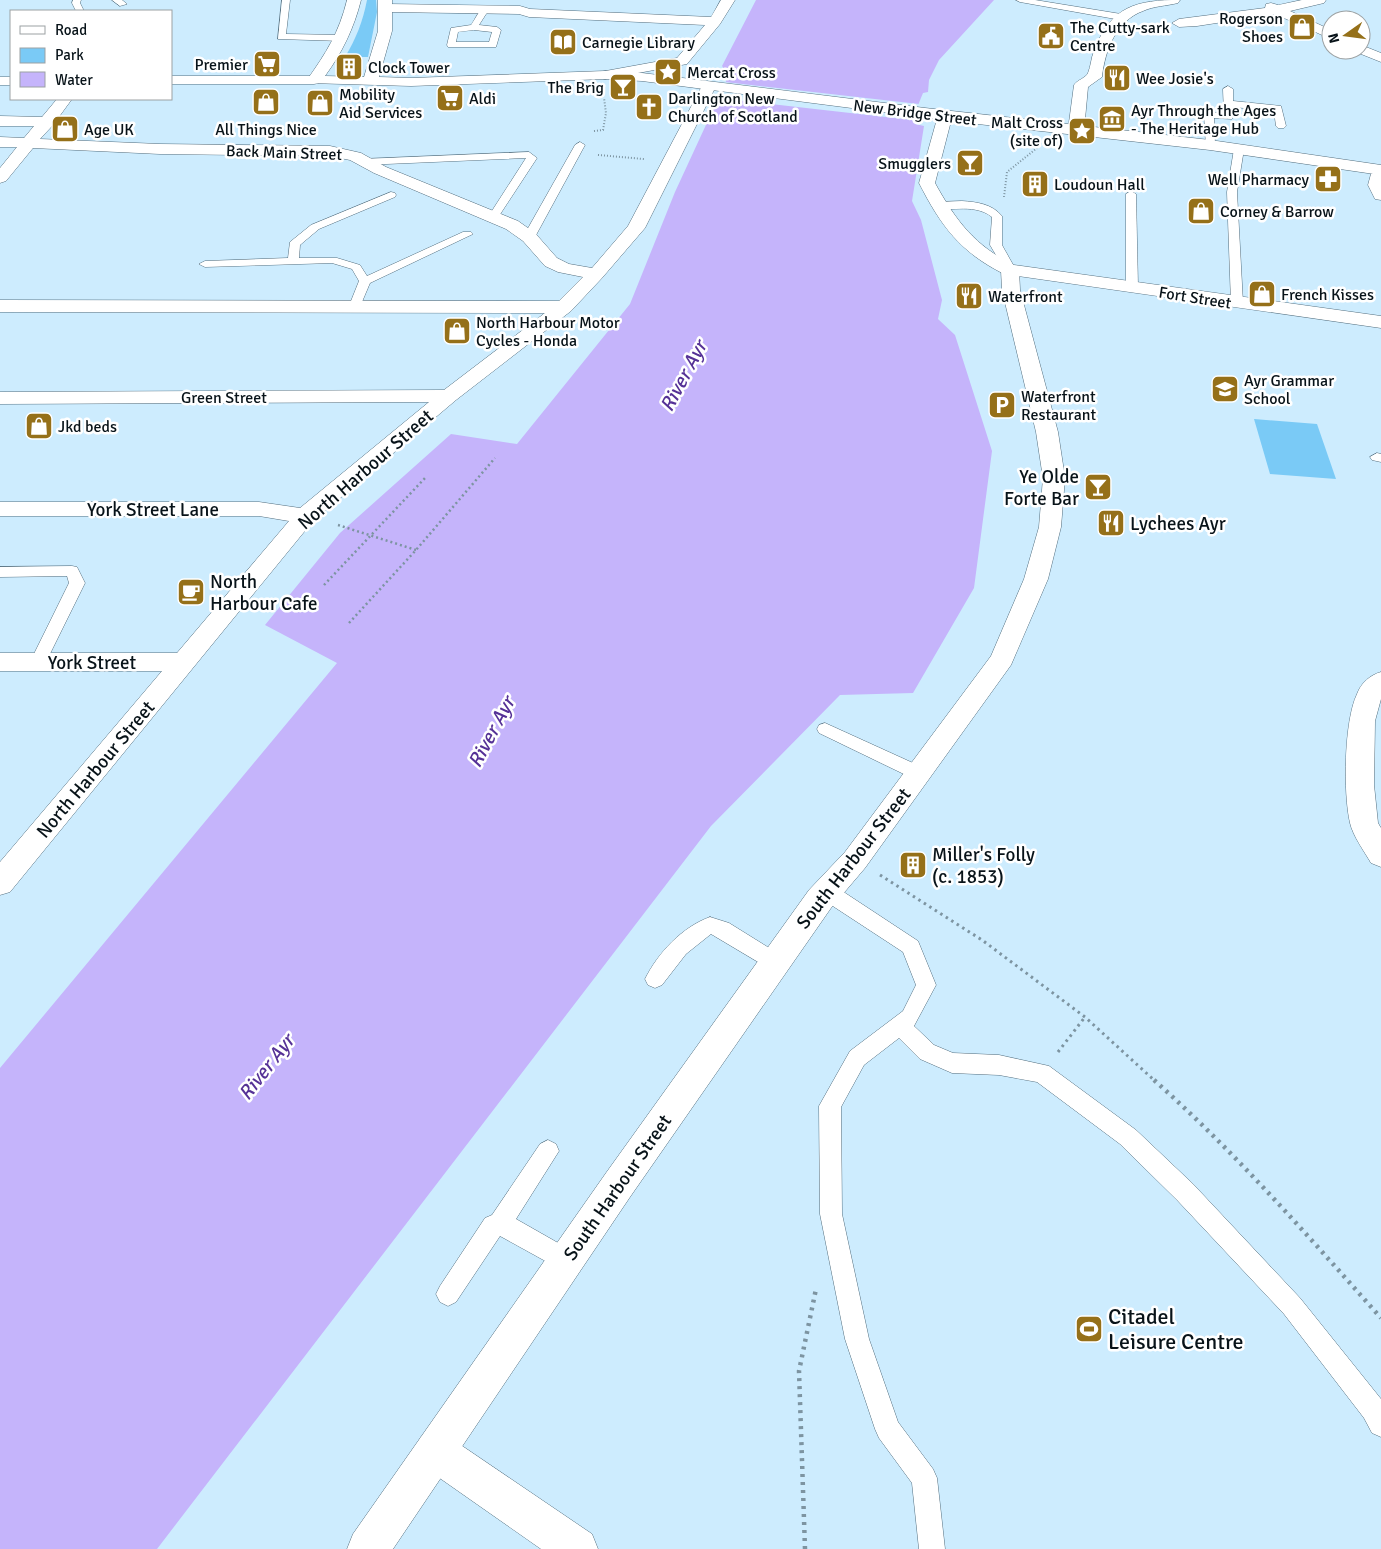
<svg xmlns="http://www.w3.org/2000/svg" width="1381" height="1549" viewBox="0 0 1381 1549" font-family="Signika,sans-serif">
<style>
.green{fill:#7acaf6}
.water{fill:#c5b4fb}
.pier{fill:#cdecfe}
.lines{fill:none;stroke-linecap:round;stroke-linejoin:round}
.lane-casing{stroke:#536e7e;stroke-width:1}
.street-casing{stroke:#536e7e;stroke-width:1}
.secondary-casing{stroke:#536e7e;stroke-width:1}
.primary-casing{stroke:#536e7e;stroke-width:1}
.path-far3{stroke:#7d94a1;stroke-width:2;stroke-dasharray:1 2;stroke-linecap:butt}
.path-far2{stroke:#7d94a1;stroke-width:2.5;stroke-dasharray:2 3;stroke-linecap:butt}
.path-far1{stroke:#7d94a1;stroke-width:3;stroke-dasharray:2.5 4;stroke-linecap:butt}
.path{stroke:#7d94a1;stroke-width:4.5;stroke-dasharray:3 5;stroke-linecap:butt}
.lane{fill:#fff;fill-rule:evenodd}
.street{fill:#fff;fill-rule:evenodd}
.secondary{fill:#fff;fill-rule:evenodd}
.primary{fill:#fff;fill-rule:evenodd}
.labels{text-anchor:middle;stroke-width:5;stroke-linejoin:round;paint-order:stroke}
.far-poi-label{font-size:16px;fill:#081319;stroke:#fff;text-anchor:start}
.far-street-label{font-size:16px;fill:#081319;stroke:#fff}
.street-label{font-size:19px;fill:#081319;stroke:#fff}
.poi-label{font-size:19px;fill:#081319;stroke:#fff;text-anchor:start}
.water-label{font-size:20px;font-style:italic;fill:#553196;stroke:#fff}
.near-poi-label{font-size:22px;fill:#081319;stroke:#fff;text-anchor:start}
</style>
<rect width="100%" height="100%" fill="#cdecfe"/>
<!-- green -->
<g class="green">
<path d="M367,0H376L377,12L368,57H345C356,39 363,21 367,0Z"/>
<path d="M1254,419L1317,424L1336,479L1270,474Z"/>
</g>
<!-- water -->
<path class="water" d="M756,0H994L939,60L929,80L928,92L923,93L912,120L915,124L924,126L912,201L921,220L942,300L938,319L955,335L992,451L974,588L913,693L840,695L711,826L157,1549H0V1068L337,663L265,625L340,533L451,434L517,444L630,304L675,192L729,75L722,66Z"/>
<!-- pier -->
<path class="pier" d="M725,82L919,104L912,120L718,98Z"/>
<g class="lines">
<!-- lane casing -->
<g class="lane-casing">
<g id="lane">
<path d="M73,0H81L80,3L84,11H76L72,3Z"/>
<path d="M112,0H122L127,4L120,6Z"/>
<path d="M282,0H290L286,34L343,35L347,38L343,41L278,39Z"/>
<path d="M1016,0H1035L1121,14L1125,17L1121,20L1020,2Z"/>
<path d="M481,9L488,11L479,25L497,27L501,30L496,47H448L447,45L451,28L471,25ZM474,30L492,32L489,42H456L458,32Z"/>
<path d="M1228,86L1233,89V101L1281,106L1286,126L1284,128H1278L1276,126L1274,111L1233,107L1232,119L1214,118L1215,145L1214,147H1206L1204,115L1209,112L1224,114L1223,89Z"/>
<path d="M580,142L585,145L535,237L533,239H525L523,237L575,145Z"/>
<path d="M1239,146L1244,149L1237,192L1243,303L1237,307L1231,303L1227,192L1234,149Z"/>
<path d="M529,152L537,158L497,219L493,220L488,217L526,158L363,165L358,162L363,159Z"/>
<path d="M1131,191L1136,194L1138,287L1132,291L1126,287V194Z"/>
<path d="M391,192L395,193L396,195L395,197L319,229L300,245L299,258H337L360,265L367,276L463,232H471L473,234L370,283L359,309L355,310L349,306L359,281L352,269L332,263L205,267L199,264L205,261L288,258L290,242L311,225Z"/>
<path d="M962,201C977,202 992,204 1002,216V245L1016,270L1014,272H1006L990,245L992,217C972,201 944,215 934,205L939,202Z"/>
<path d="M1377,453L1381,454V462L1372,460L1370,457Z"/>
<path d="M72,566L77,567L85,583L44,666L38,668L32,666L30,662L69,583L67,576L0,577V567Z"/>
<path d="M825,723L924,768L927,773L924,778L918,780L912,778L819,733L817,729L819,725Z"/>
<path d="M826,883L833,885L918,941L936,985L914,1026L934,1045L953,1053L999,1055L1049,1066L1136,1130L1193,1184L1300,1298L1381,1399V1437L1372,1433L1364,1418L1284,1314L1177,1200L1120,1144L1037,1082L999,1075L952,1073L920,1059L899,1038L864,1065L841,1107L842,1214L869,1339L898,1422L933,1469L937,1478L945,1549H919L912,1483L879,1438L875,1429L845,1339L820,1214L819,1106L850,1051L903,1011L916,985L903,952L819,897L817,891L819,885Z"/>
<path d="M710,917L729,923L782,956L785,962L782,968L775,971L768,968L711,934L686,954L662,985L655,988L648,985L645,979C658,953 682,927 710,917Z"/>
<path d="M548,1140L556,1144L559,1151L516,1219L574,1252L578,1260L574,1268L566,1272L558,1268L500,1236L456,1302L448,1306L440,1302L436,1294L440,1286L485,1218L492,1215L540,1144Z"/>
</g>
</g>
<!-- street casing -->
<g class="street-casing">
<g id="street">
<path d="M721,0H735L720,24L687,64L605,79L600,78L598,75L600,72L677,58L705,25L529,17L519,14L387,12L380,8L387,4L520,6L530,9L711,17Z"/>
<path d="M1180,0L1178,3C1166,6 1154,6 1143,11C1116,21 1105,50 1102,77L1088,87L1084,130L1081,133H1071L1068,130L1074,85C1077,80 1086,78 1088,73C1091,66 1091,58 1094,51C1111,6 1136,0 1180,0Z"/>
<path d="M1302,0H1326L1324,3L1290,11L1331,30V39L1275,14L1197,26L1179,27L1172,23L1179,19L1265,8L1266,4L1271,3L1278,5Z"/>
<path d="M1361,45L1381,53V62L1356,52L1355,50H1361Z"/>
<path d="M709,82L714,83L716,86L645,228L602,278L571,311L456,400L313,521L10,892L0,895V862L162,671H0V653H177L289,521L259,516H0V502H259L300,508L429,402L0,404V392L444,390L545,313L0,312V300L559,301L583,277L558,272L545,266L523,241L506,229L374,173L350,160L330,156L160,154L33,148L6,181L0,183V168L17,147H0V137L24,138L34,126H0V116L42,117L57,99H72L53,125L40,139L160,144L330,146L361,153L386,167L518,221L535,233L557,258L569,264L592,268L628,226L702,86L704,83Z"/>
<path d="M1381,170V200L1375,199L1368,185L1371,174Z"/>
<path d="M1381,672V699L1375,721L1374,785L1378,823L1381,828V867L1371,863C1364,851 1353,836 1350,823C1343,793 1344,721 1357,694C1361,683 1370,675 1381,672Z"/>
<path d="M435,1431L449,1437L592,1534L598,1549H541L421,1465L415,1451L421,1437Z"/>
</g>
</g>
<!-- secondary casing -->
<g class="secondary-casing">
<g id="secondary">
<path d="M171,76H314L319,77L321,80L319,83L314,84H171Z"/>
<rect x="0" y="77" width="11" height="8"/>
<path d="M1010,265L1016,266L1019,270L1020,290L1058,432L1065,478L1061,527L1048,579L1011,665L865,868L831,908L630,1197L393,1549H347L353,1534L606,1173L809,890L845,852L991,656L1024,579L1039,527L1043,478L1036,432L1002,290L1001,270L1004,266Z"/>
</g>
</g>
<!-- primary casing -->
<g class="primary-casing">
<path id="primary" d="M347,0H361C354,28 342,53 325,76L364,77L378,31V0H392V31L379,77L411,78L605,71L642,73L925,108L1210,140L1381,165V175L1210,150L951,121L935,183C956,221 975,246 1014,265L1381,316V328L1004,274C960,252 941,226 919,183L937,119L642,81L605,79L411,86L309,83L307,80C326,53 339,33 347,0Z"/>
</g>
<!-- path-far3 -->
<g class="path-far3">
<path d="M594,131L603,130L606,113L604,98"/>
<path d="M598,155L644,159"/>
<path d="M1004,197L1007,172L1037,148"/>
</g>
<!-- path-far2 -->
<g class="path-far2">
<path d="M338,525L416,550"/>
<path d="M324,585L425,478"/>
<path d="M349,623L416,550L495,458"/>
</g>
<!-- path-far1 -->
<g class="path-far1">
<path d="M880,875L982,940L1085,1017L1155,1081"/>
<path d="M1058,1052L1085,1017"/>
</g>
<!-- path -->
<g class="path">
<path d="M1154,1080C1236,1153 1308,1236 1381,1318"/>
<path d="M805,1549L799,1371L816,1289"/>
</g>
<!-- lane -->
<use href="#lane" class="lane"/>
<!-- street -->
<use href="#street" class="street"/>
<!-- secondary -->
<use href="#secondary" class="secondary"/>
<!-- primary -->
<use href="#primary" class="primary"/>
</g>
<!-- icons -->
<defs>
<g id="shop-square" transform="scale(1.4375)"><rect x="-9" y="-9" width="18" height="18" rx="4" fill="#957019" stroke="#fff"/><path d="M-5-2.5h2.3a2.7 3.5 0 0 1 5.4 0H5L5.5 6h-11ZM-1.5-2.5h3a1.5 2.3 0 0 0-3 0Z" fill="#fff"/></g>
<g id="civic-square" transform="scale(1.4375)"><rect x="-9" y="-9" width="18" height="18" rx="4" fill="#957019" stroke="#fff"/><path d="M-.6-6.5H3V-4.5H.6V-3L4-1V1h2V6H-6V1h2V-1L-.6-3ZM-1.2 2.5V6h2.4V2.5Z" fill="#fff"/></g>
<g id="library-square" transform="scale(1.4375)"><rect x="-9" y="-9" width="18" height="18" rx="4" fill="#957019" stroke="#fff"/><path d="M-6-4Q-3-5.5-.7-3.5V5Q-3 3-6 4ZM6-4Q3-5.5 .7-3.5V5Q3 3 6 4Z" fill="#fff"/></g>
<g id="supermarket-square" transform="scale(1.4375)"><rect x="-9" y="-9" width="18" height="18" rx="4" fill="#957019" stroke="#fff"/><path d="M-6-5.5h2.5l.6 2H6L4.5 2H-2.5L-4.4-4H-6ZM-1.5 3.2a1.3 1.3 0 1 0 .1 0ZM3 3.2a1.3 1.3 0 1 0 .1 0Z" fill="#fff"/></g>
<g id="building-square" transform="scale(1.4375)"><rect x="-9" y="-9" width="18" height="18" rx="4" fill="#957019" stroke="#fff"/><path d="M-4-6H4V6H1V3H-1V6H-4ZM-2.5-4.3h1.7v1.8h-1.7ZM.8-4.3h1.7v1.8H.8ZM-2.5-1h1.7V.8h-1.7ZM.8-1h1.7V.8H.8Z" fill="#fff"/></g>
<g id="sight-square" transform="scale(1.4375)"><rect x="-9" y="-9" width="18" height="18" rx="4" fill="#957019" stroke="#fff"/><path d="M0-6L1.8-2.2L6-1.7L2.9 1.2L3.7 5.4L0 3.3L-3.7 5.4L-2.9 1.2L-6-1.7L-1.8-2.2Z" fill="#fff"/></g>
<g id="restaurant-square" transform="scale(1.4375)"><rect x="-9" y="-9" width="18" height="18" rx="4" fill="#957019" stroke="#fff"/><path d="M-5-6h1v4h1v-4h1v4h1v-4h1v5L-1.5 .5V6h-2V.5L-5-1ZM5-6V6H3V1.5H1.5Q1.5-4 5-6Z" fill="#fff"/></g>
<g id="bar-square" transform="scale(1.4375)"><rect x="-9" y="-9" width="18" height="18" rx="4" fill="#957019" stroke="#fff"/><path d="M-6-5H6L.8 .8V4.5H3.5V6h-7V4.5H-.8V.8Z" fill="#fff"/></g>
<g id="church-square" transform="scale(1.4375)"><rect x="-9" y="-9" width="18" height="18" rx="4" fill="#957019" stroke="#fff"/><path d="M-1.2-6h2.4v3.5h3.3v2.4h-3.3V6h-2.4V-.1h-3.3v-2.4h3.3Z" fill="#fff"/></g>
<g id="museum-square" transform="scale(1.4375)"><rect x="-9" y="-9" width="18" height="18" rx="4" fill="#957019" stroke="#fff"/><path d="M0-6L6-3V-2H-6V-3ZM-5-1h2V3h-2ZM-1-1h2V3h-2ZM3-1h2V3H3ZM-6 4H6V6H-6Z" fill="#fff"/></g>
<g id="pharmacy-square" transform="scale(1.4375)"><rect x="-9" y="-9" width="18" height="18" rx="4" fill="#957019" stroke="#fff"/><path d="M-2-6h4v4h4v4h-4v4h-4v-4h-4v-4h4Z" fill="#fff"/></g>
<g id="school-square" transform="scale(1.4375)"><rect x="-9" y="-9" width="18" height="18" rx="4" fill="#957019" stroke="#fff"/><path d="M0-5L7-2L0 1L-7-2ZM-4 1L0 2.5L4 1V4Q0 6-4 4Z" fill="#fff"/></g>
<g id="parking-square" transform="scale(1.4375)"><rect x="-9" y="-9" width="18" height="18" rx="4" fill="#957019" stroke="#fff"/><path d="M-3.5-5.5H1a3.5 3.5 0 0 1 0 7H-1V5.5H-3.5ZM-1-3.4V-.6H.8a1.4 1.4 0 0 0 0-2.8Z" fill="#fff"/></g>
<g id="cafe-square" transform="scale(1.4375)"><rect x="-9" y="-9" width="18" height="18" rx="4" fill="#957019" stroke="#fff"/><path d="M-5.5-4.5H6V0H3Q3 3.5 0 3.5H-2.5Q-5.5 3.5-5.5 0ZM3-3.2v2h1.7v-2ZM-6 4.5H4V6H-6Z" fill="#fff"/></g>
<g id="stadium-square" transform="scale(1.4375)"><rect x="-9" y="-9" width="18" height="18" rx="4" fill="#957019" stroke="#fff"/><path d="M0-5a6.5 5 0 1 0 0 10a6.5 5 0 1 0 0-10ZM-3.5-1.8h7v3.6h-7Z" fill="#fff"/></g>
</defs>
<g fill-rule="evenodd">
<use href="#shop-square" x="1302" y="27"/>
<use href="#civic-square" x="1051" y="36"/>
<use href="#library-square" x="563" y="42"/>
<use href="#supermarket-square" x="267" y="64"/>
<use href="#building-square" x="349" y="67"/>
<use href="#sight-square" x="668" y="72"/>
<use href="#restaurant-square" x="1117" y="78"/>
<use href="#bar-square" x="623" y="87"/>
<use href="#supermarket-square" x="450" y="98"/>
<use href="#shop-square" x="266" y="102"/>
<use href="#shop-square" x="320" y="103"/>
<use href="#church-square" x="649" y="107"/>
<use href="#museum-square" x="1112" y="119"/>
<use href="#shop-square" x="65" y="129"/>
<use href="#sight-square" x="1082" y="131"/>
<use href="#bar-square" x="970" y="163"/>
<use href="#pharmacy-square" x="1328" y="179"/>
<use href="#building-square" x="1035" y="184"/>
<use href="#shop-square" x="1201" y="211"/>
<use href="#shop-square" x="1262" y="294"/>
<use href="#restaurant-square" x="969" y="296"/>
<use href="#shop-square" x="457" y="331"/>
<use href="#school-square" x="1225" y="389"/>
<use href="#parking-square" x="1002" y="405"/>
<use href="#shop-square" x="39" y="426"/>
<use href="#bar-square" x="1098" y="487"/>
<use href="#restaurant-square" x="1111" y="523"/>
<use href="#cafe-square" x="191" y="592"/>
<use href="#building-square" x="913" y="865"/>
<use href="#stadium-square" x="1089" y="1329"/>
</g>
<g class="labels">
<!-- far-poi labels -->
<g class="far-poi-label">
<text x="1283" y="24" text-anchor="end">Rogerson<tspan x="1283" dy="18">Shoes</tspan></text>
<text x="1070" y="33">The Cutty-sark<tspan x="1070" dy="18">Centre</tspan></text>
<text x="582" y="48">Carnegie Library</text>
<text x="248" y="70" text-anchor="end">Premier</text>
<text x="368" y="73">Clock Tower</text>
<text x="687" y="78">Mercat Cross</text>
<text x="1136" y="84">Wee Josie's</text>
<text x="604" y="93" text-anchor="end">The Brig</text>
<text x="339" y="100">Mobility<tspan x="339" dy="18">Aid Services</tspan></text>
<text x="469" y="104">Aldi</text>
<text x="668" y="104">Darlington New<tspan x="668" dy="18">Church of Scotland</tspan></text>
<text x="1131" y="116">Ayr Through the Ages<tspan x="1131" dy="18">- The Heritage Hub</tspan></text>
<text x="1063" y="128" text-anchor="end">Malt Cross<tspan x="1063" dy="18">(site of)</tspan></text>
<text x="84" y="135">Age UK</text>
<text x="266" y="135" text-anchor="middle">All Things Nice</text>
<text x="951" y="169" text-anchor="end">Smugglers</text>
<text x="1309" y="185" text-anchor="end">Well Pharmacy</text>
<text x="1054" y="190">Loudoun Hall</text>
<text x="1220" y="217">Corney &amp; Barrow</text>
<text x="1281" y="300">French Kisses</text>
<text x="988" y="302">Waterfront</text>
<text x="476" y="328">North Harbour Motor<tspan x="476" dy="18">Cycles - Honda</tspan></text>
<text x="1244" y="386">Ayr Grammar<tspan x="1244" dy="18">School</tspan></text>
<text x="1021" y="402">Waterfront<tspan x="1021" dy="18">Restaurant</tspan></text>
<text x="58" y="432">Jkd beds</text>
</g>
<!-- far-street labels -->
<g class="far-street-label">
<text transform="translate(915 112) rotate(7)" y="6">New Bridge Street</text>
<text transform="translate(284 152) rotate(2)" y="6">Back Main Street</text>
<text transform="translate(1195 297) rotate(9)" y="6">Fort Street</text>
<text x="224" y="403">Green Street</text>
</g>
<!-- street labels -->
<g class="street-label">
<text transform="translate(365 469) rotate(-41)" y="7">North Harbour Street</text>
<text x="153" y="516">York Street Lane</text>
<text x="92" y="669">York Street</text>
<text transform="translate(95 769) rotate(-50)" y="7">North Harbour Street</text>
<text transform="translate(853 858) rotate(-52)" y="7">South Harbour Street</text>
<text transform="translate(617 1187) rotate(-55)" y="7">South Harbour Street</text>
</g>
<!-- poi labels -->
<g class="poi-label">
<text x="1079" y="483" text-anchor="end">Ye Olde<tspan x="1079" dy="22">Forte Bar</tspan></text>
<text x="1130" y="530">Lychees Ayr</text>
<text x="210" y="588">North<tspan x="210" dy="22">Harbour Cafe</tspan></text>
<text x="932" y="861">Miller's Folly<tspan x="932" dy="22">(c. 1853)</tspan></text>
</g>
<!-- water labels -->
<g class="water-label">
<text transform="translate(683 376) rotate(-62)" y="7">River Ayr</text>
<text transform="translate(491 732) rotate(-62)" y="7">River Ayr</text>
<text transform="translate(266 1067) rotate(-52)" y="7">River Ayr</text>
</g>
<!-- near-poi labels -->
<g class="near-poi-label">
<text x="1108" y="1324">Citadel<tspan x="1108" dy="25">Leisure Centre</tspan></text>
</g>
</g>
<!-- legend -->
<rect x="10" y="10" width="162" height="90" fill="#ffffff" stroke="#9ca1a3"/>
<rect x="20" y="26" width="25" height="8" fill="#ffffff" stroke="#9ca1a3"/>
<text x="55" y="35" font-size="15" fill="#081319">Road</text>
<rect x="20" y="48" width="25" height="15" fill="#7acaf6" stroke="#9ca1a3"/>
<text x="55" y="60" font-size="15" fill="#081319">Park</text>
<rect x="20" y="72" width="25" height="15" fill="#c5b4fb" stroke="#9ca1a3"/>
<text x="55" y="85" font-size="15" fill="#081319">Water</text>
<!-- north arrow -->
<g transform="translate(1346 35) rotate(256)"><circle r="24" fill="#ffffff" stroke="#9ca1a3"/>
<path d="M0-4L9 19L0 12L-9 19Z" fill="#957019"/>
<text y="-8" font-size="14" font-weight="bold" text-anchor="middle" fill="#081319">N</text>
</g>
</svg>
